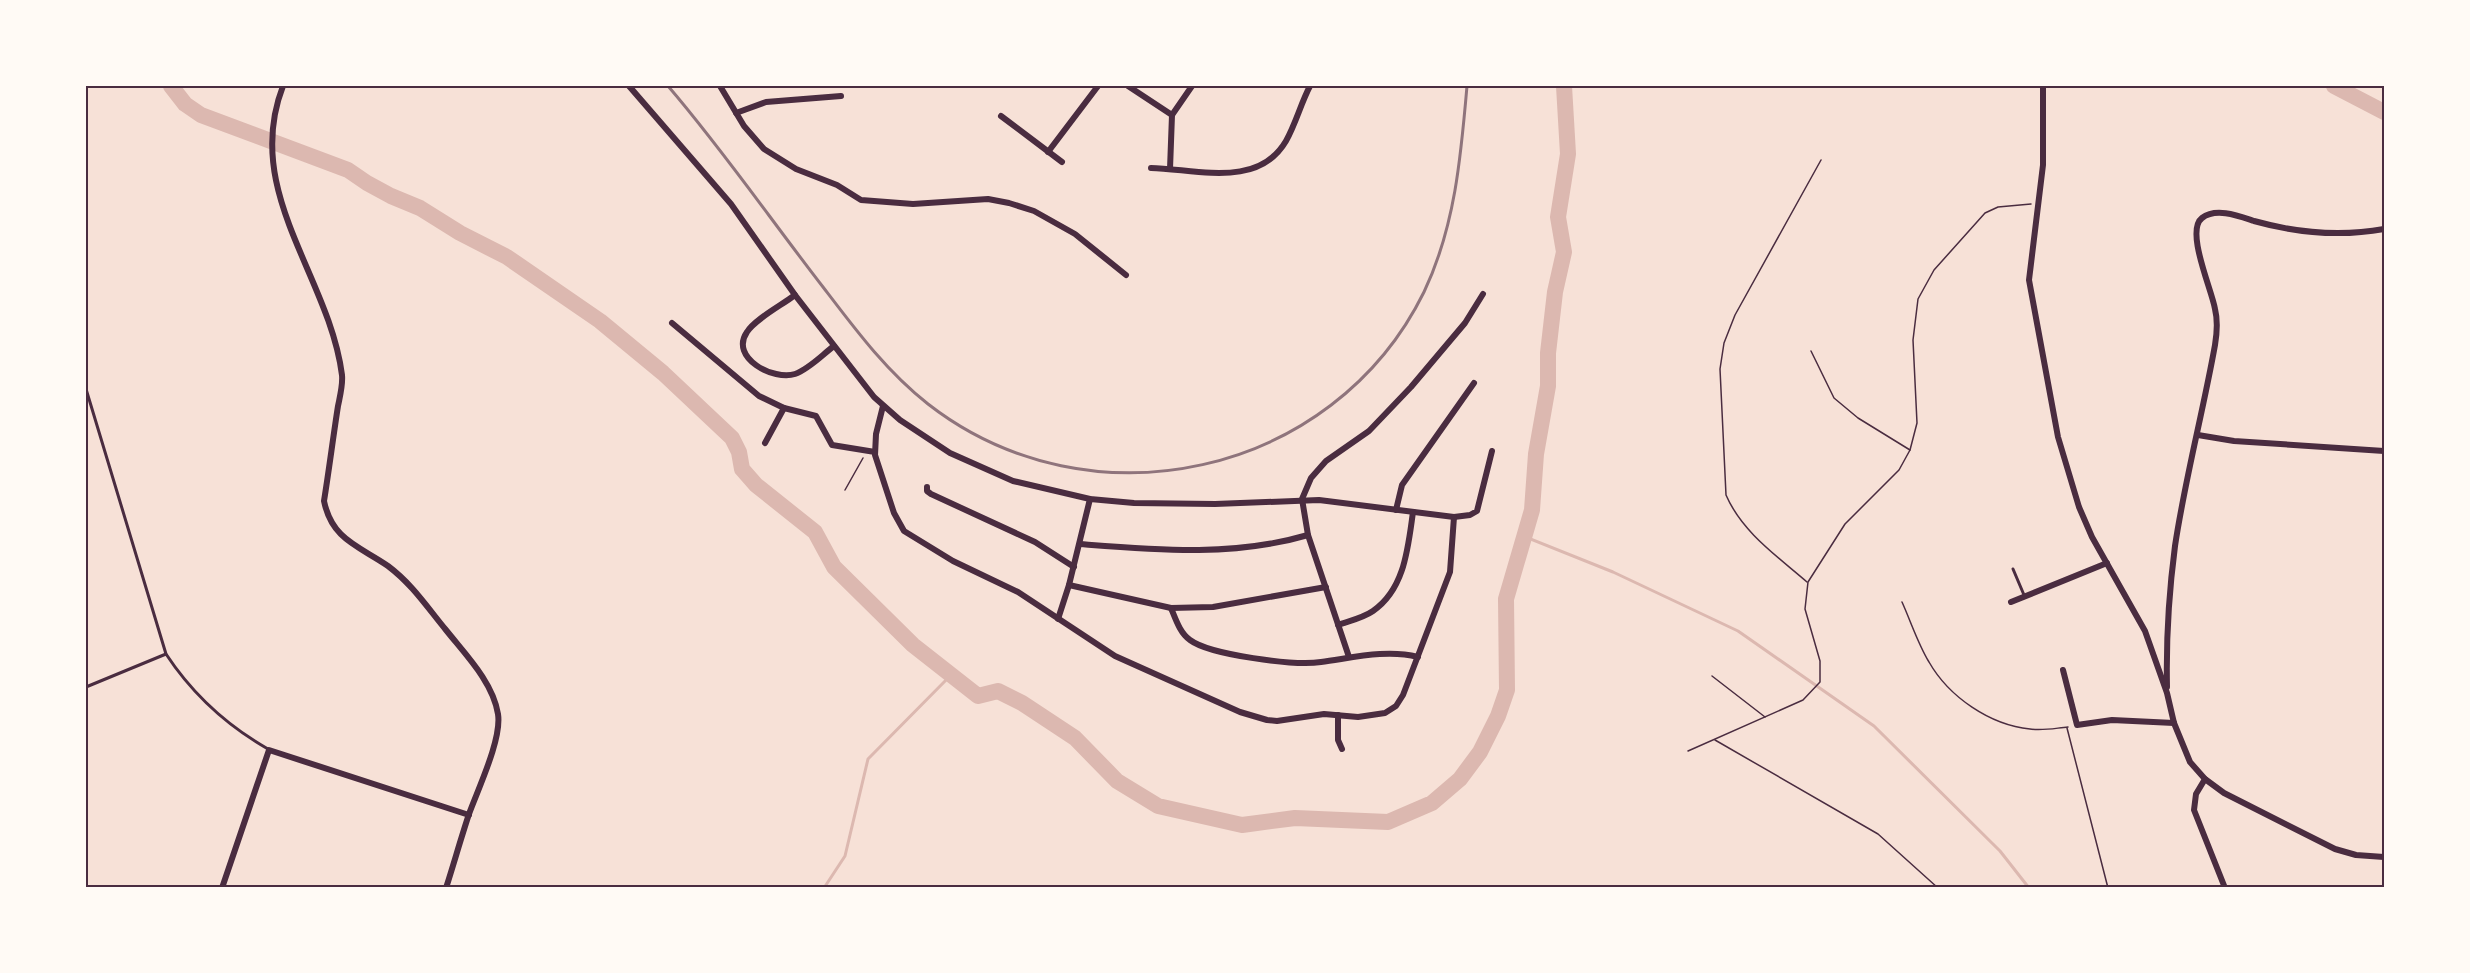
<svg xmlns="http://www.w3.org/2000/svg" width="2470" height="973" viewBox="0 0 2470 973" font-family="Quicksand,sans-serif">
<style>
.lines{fill:none;stroke-linecap:round;stroke-linejoin:round}
.stream{stroke:#dcb8b0;stroke-width:3}
.river{stroke:#dcb8b0;stroke-width:16}
.path{stroke:#4a2c40;stroke-width:1.5}
.service{stroke:#4a2c40;stroke-width:3}
.minor{stroke:#4a2c40;stroke-width:6}
.rail{stroke:#8f747c;stroke-width:3}
.neatline{fill:none;stroke:#4a2c40;stroke-width:2}
</style>
<rect width="100%" height="100%" fill="#f7e1d7"/>
<g class="lines">
<!-- stream -->
<g class="stream">
<path d="M1523,536L1613,572L1738,631L1874,726L2000,851L2029,888"/>
<path d="M824,888L845,856L868,759L950,676"/>
</g>
<!-- river -->
<g class="river">
<path d="M171,86L185,104L201,115L348,170L367,183L391,196L420,208L460,233L507,257L600,321L663,373L732,438L739,452L742,469L756,485L815,532L834,567L913,645L978,696L998,691L1022,703L1075,738L1117,781L1158,806L1242,825L1295,818L1388,822L1432,803L1460,779L1480,752L1498,716L1507,690L1506,599L1532,510L1536,454L1548,386V353L1555,292L1564,252L1558,217L1568,154L1564,86"/>
<path d="M2334,86L2384,112"/>
</g>
<!-- path -->
<g class="path">
<path d="M1811,351L1834,398L1858,418L1910,450"/>
<path d="M845,490L863,458"/>
<path d="M1807,582C1777,556 1742,532 1726,495L1720,369L1724,343L1735,315L1821,160"/>
<path d="M1902,602C1911,622 1918,644 1929,662C1949,697 1990,725 2030,729C2043,731 2056,728 2068,727"/>
<path d="M1712,676L1765,717"/>
<path d="M2067,728L2108,888"/>
<path d="M1715,740L1878,834L1938,888"/>
<path d="M1688,751L1803,700L1820,682V661L1805,609L1808,582L1845,524L1899,470L1910,450L1917,423L1913,340L1918,299L1934,270L1985,213L1998,207L2031,204"/>
</g>
<!-- service -->
<g class="service">
<path d="M86,389L166,654C193,695 226,725 268,749"/>
<path d="M2013,569L2024,595"/>
<path d="M86,687L166,654"/>
</g>
<!-- minor -->
<g class="minor">
<path d="M283,86C242,192 329,275 342,375C343,385 340,396 338,406C333,438 329,470 324,501C332,540 359,546 388,566C412,584 427,607 446,630C465,654 493,682 498,714C502,739 478,789 469,814C461,838 454,863 446,888"/>
<path d="M629,86L731,204L795,295L874,397L900,420L950,453L1013,481L1090,499L1134,503L1215,504L1319,500L1454,517L1470,515L1477,511L1492,451"/>
<path d="M720,86L744,126L764,149L796,169L837,185L861,200L913,204L988,199L1009,203L1034,211L1075,234L1126,275"/>
<path d="M1128,86L1172,115"/>
<path d="M2043,86V165L2029,280L2058,437L2079,507L2092,537L2145,631L2167,693L2174,723L2190,762L2205,779L2224,793L2335,849L2356,855L2384,857"/>
<path d="M736,113L766,102L841,96"/>
<path d="M1001,116L1062,162"/>
<path d="M1048,152L1098,86"/>
<path d="M1151,168C1196,169 1258,189 1286,141C1296,123 1301,103 1310,86"/>
<path d="M1170,169L1172,115L1192,86"/>
<path d="M795,295C782,305 755,319 747,332C729,358 774,381 795,374C809,369 822,355 834,346"/>
<path d="M672,323L759,396L784,408L816,416L832,445L875,452"/>
<path d="M883,406L876,434L875,455L894,513L904,531L953,561L1018,592L1115,656L1240,712L1267,720L1277,721L1324,714L1358,717L1385,713L1396,706L1403,695L1450,572L1454,517"/>
<path d="M2198,435L2234,441L2384,451"/>
<path d="M765,443L784,408"/>
<path d="M927,487V491L931,494L1035,542L1074,567"/>
<path d="M1396,510L1402,485L1474,383"/>
<path d="M1080,544C1157,550 1233,557 1308,535"/>
<path d="M1069,585L1171,608L1213,607L1326,587"/>
<path d="M2011,602L2107,563"/>
<path d="M1171,608C1176,620 1180,633 1190,640C1210,655 1295,666 1321,662C1352,658 1386,649 1418,657"/>
<path d="M1058,619L1069,585L1090,499"/>
<path d="M1338,625C1349,621 1363,618 1373,611C1405,589 1408,547 1413,512"/>
<path d="M1349,657L1308,535L1302,499L1311,478L1326,461L1369,431L1411,387L1465,323L1483,294"/>
<path d="M2063,670L2077,725L2112,720L2174,723"/>
<path d="M2167,687C2166,640 2169,592 2175,546C2185,479 2203,412 2215,345C2217,333 2218,321 2215,309C2212,290 2185,231 2202,218C2216,207 2239,216 2254,221C2297,233 2340,237 2384,229"/>
<path d="M1338,715V740L1342,749"/>
<path d="M2205,779L2196,794L2194,810L2225,888"/>
<path d="M222,888L269,750L469,815"/>
</g>
<!-- rail -->
<path class="rail" d="M668,86C723,150 771,220 823,287C855,329 886,371 928,404C1090,530 1333,477 1424,292C1455,227 1461,156 1467,86"/>
</g>
<!-- border -->
<rect width="2470" height="973" fill="none" stroke="#fffaf5" stroke-width="174"/>
<rect x="87" y="87" width="2296" height="799" class="neatline"/>
</svg>
